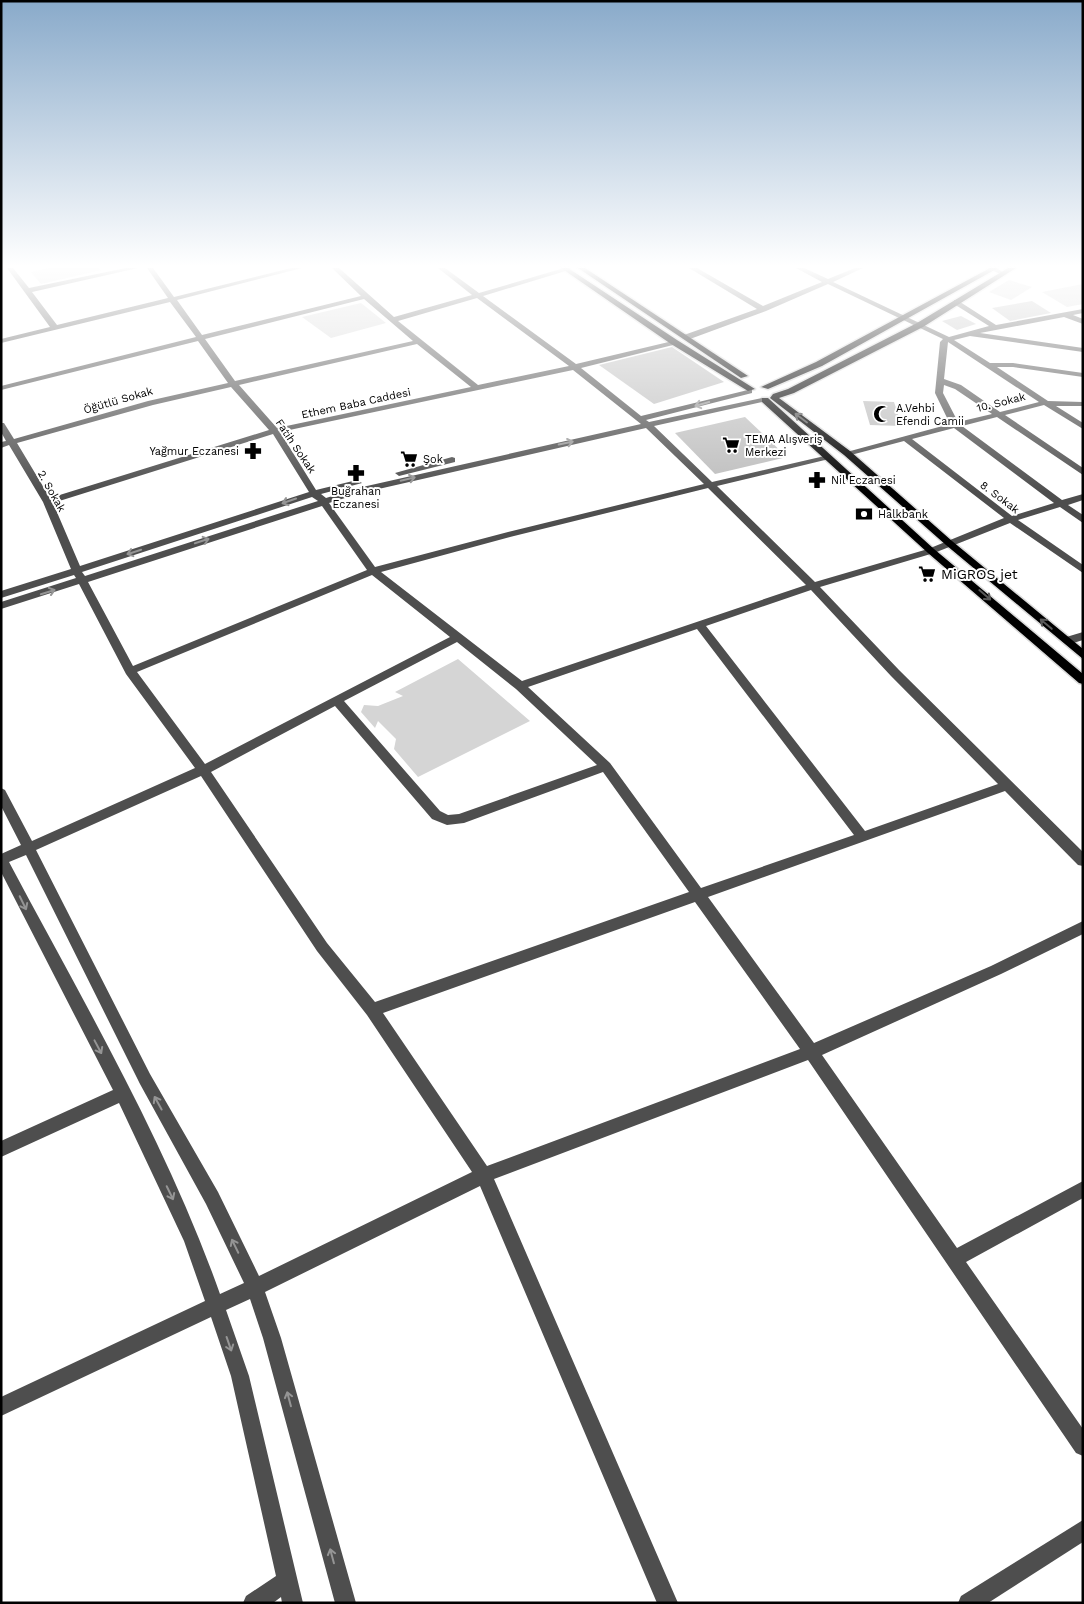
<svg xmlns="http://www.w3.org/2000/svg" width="1084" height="1604" viewBox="0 0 1084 1604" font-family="'Work Sans',sans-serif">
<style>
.green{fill:#d5d5d5}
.building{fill:#bebebe}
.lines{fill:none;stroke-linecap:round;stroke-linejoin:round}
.major-casing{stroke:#dbdbdb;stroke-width:3}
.minor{fill:#4e4e4e;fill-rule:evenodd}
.major{fill:#000;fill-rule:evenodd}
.oneway{stroke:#959595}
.oneway2{stroke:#595959}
.labels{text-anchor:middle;stroke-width:4;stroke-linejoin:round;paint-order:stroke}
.far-street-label{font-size:11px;fill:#000;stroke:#fff}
.far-poi-label{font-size:11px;fill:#000;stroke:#fff;text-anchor:start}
.poi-label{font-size:14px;fill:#000;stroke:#fff;text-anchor:start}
</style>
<rect width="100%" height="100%" fill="#fff"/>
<!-- green -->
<g class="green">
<path d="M48,268H98L101,270L41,284L31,272Z"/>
<path d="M1009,280L1032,287L1011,300L989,292Z"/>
<path d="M1083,284V304L1067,307L1042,292Z"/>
<path d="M361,303L386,323L331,338L302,317Z"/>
<path d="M458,659L530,721L418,777L394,749L396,739L378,721L375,728L361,712L364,705L378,706L403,696L395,692Z"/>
</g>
<!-- building -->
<g class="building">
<path d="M1032,301L1051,313L1010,321L992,308Z"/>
<path d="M961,316L976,324L957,330L942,321Z"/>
<path d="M672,347L724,382L654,404L599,365Z"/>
<path d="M863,401L894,402L902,426L870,425Z"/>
<path d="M745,417L787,457L715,474L675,433Z"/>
</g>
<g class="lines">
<!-- major casing -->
<g class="major-casing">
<g id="major">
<path d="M561,268H568L677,340L755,389L748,391L671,344Z"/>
<path d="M578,268H585L748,376L741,378Z"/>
<path d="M990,268H998L822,366L768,389L761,387L816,362Z"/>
<path d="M1008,268H1016L923,327L794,393L779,398L850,451L952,541L1083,649V659L946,545L844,455L770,398L773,394L788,389L917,323Z"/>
<path d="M762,398H768L934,549L1083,674V684L1079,683L928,553L762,402Z"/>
</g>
</g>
<!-- minor -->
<g class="minor">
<path d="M7,268H13L29,288L126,268H138L32,292L57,325L168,298L147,268H153L174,297L291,268H302L177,300L202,335L361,296L332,268H339L394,317L472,295L438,268H445L479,293L564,268H570L569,270L483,296L576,364L677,340V344L581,368L641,416L752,389V393L646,420L649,422L762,398V402L654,426L712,482L829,455V459L717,486L815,582L928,549L1004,518L904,441L847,456L843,453L950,424L935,393L940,342L943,339L828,284L766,311L690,339H684V335L757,309L689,268H697L763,306L822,282L796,268H804L828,279L855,268H863L833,282L949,337L989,326L954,304V300H957L996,325L1083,309V313L1073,315L1083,319V324L1064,317L980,333L1083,348V352L970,336L954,340L990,363H1013L1083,373V377L1013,367H997L1048,401L1083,402V406H1056L1083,423V429L1044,405L1005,415L1083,468V475L997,417L962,426L1062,500L1083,494V500L1068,505L1083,515V523L1060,507L1018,520L1083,565V573L1010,523L934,553L820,587L899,670L1083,852V866L1078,865L1005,791L708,897L814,1043L991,966L1083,921V934L1001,974L822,1055L957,1248L1083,1181V1198L966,1262L1083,1429V1456L1076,1453L808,1060L494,1179L678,1603H657L480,1186L265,1292L281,1338L356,1603H335L263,1338L250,1299L226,1310L249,1376L303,1603H282L281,1597L273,1603H243L246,1596L276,1576L231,1376L211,1317L1,1416V1397L205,1301L184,1241L119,1103L1,1157V1141L113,1090L1,872V854L21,845L1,806V788L5,790L32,841L195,768L126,674L79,584L1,609V602L76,578L74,575L1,598V591L71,569L43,502L9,445L1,448V442L6,441L1,432V423H4L14,439L148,401L228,383L198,341L1,390V386L196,337L170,302L1,343V339L50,327ZM477,298L569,366L478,385L398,321ZM364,299L413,341L235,381L205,339ZM948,342L1039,402L1000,412L961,385L944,379ZM417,344L471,387L277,428L239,385ZM573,370L641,424L358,488L326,498L321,494L362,483L357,480L316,490L280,432ZM944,385L955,389L992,414L958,422L943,393ZM231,387L269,430L50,498L17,443L153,405ZM646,428L704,484L508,532L375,567L329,503L361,493ZM954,428L1054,503L1012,516L912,439ZM273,434L309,492L80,566L53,503ZM708,488L806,585L522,681L381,572L514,536ZM312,497L318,501L85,576L82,572ZM322,506L367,570L133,666L88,582ZM372,575L450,637L205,764L137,672ZM811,590L891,676L998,784L865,831L706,626ZM697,629L854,835L701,888L610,763L528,687ZM457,642L516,689L597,765L459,814L448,815L440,811L344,701ZM335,706L432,819L447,825L464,823L603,772L689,892L375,1002L327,943L211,772ZM201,776L317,951L367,1015L472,1172L259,1276L218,1192L150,1074L36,850ZM26,855L140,1084L206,1204L244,1283L220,1294C167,1144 84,1003 9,862ZM695,902L800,1049L487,1166L383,1013Z"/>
<path d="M988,268H996L1005,273L1000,274Z"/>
<path d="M452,457L455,458V462L399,476L395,473Z"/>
<path d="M1083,632V640L1067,645L1062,641L1063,638Z"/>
<path d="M1083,1520V1542L988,1603H958L961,1596Z"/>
</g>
<!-- major -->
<use href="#major" class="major"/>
</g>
<!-- one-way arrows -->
<defs><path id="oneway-shaft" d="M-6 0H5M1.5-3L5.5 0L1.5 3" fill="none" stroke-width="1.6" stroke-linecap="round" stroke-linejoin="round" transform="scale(1.25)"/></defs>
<g class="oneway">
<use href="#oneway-shaft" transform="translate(702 404) rotate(164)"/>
<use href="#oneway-shaft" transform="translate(566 443) rotate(-12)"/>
<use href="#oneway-shaft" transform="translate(408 479) rotate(-13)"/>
<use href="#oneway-shaft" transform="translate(289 501) rotate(161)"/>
<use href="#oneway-shaft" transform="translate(202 541) rotate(-18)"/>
<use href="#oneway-shaft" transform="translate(134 552) rotate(162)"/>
<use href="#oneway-shaft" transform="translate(48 592) rotate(-17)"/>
<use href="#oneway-shaft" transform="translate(23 903) rotate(64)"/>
<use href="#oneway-shaft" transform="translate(98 1047) rotate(62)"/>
<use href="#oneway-shaft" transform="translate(158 1103) rotate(-119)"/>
<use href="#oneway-shaft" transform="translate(170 1193) rotate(64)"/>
<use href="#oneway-shaft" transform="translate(235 1246) rotate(-116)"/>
<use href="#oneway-shaft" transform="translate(229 1344) rotate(71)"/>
<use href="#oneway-shaft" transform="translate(289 1399) rotate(-105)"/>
<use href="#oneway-shaft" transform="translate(332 1556) rotate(-105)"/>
</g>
<g class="oneway2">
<use href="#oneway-shaft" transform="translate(801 418) rotate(-143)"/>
<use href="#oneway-shaft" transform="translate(985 595) rotate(41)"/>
<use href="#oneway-shaft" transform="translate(1046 624) rotate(-140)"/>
</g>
<!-- sky -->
<linearGradient id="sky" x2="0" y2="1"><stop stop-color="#89aaca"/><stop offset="0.54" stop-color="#fff"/><stop offset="1" stop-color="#fff" stop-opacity="0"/></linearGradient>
<rect width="1084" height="492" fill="url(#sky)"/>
<!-- icons -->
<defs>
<g id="mosque-bare" transform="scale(1.35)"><path d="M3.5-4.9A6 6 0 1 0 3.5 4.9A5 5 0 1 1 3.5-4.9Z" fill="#000" stroke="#fff" stroke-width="2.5" paint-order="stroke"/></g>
<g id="supermarket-bare" transform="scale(1.35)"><path d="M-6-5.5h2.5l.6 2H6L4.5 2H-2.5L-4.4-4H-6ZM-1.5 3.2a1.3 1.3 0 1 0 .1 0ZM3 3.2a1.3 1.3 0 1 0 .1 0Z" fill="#000" stroke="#fff" stroke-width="2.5" paint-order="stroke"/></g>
<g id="pharmacy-bare" transform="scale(1.35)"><path d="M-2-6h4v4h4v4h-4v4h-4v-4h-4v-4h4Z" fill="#000" stroke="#fff" stroke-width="2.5" paint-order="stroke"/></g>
<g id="bank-bare" transform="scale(1.35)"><path d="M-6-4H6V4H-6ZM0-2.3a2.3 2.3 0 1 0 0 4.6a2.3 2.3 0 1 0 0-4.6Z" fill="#000" stroke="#fff" stroke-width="2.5" paint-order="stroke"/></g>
</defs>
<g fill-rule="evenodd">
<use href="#mosque-bare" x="882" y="414"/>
<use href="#supermarket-bare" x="731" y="445"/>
<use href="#pharmacy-bare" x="253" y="451"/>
<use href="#supermarket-bare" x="409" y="459"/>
<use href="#pharmacy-bare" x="356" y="473"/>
<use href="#pharmacy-bare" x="817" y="480"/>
<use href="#bank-bare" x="864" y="514"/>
<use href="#supermarket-bare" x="927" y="574"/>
</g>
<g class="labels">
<!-- far-street labels -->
<g class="far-street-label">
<text transform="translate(118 400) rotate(-16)" y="4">Öğütlü Sokak</text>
<text transform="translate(1001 402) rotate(-14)" y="4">10. Sokak</text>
<text transform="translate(356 403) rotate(-12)" y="4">Ethem Baba Caddesi</text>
<text transform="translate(296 446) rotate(56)" y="4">Fatih Sokak</text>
<text transform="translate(52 491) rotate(61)" y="4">2. Sokak</text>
<text transform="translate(1000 497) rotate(37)" y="4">8. Sokak</text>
</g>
<!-- far-poi labels -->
<g class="far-poi-label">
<text x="896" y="412">A.Vehbi<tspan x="896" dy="13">Efendi Camii</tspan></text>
<text x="745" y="443">TEMA Alışveriş<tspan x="745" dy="13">Merkezi</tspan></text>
<text x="239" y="455" text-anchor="end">Yağmur Eczanesi</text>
<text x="423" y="463">Şok</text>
<text x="831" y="484">Nil Eczanesi</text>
<text x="356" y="495" text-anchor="middle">Buğrahan<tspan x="356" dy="13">Eczanesi</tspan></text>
<text x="878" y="518">Halkbank</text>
</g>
<!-- poi labels -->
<g class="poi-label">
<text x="941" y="579">MiGROS jet</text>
</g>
</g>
<!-- border -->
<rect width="1084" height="1604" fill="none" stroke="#000000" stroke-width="5"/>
</svg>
